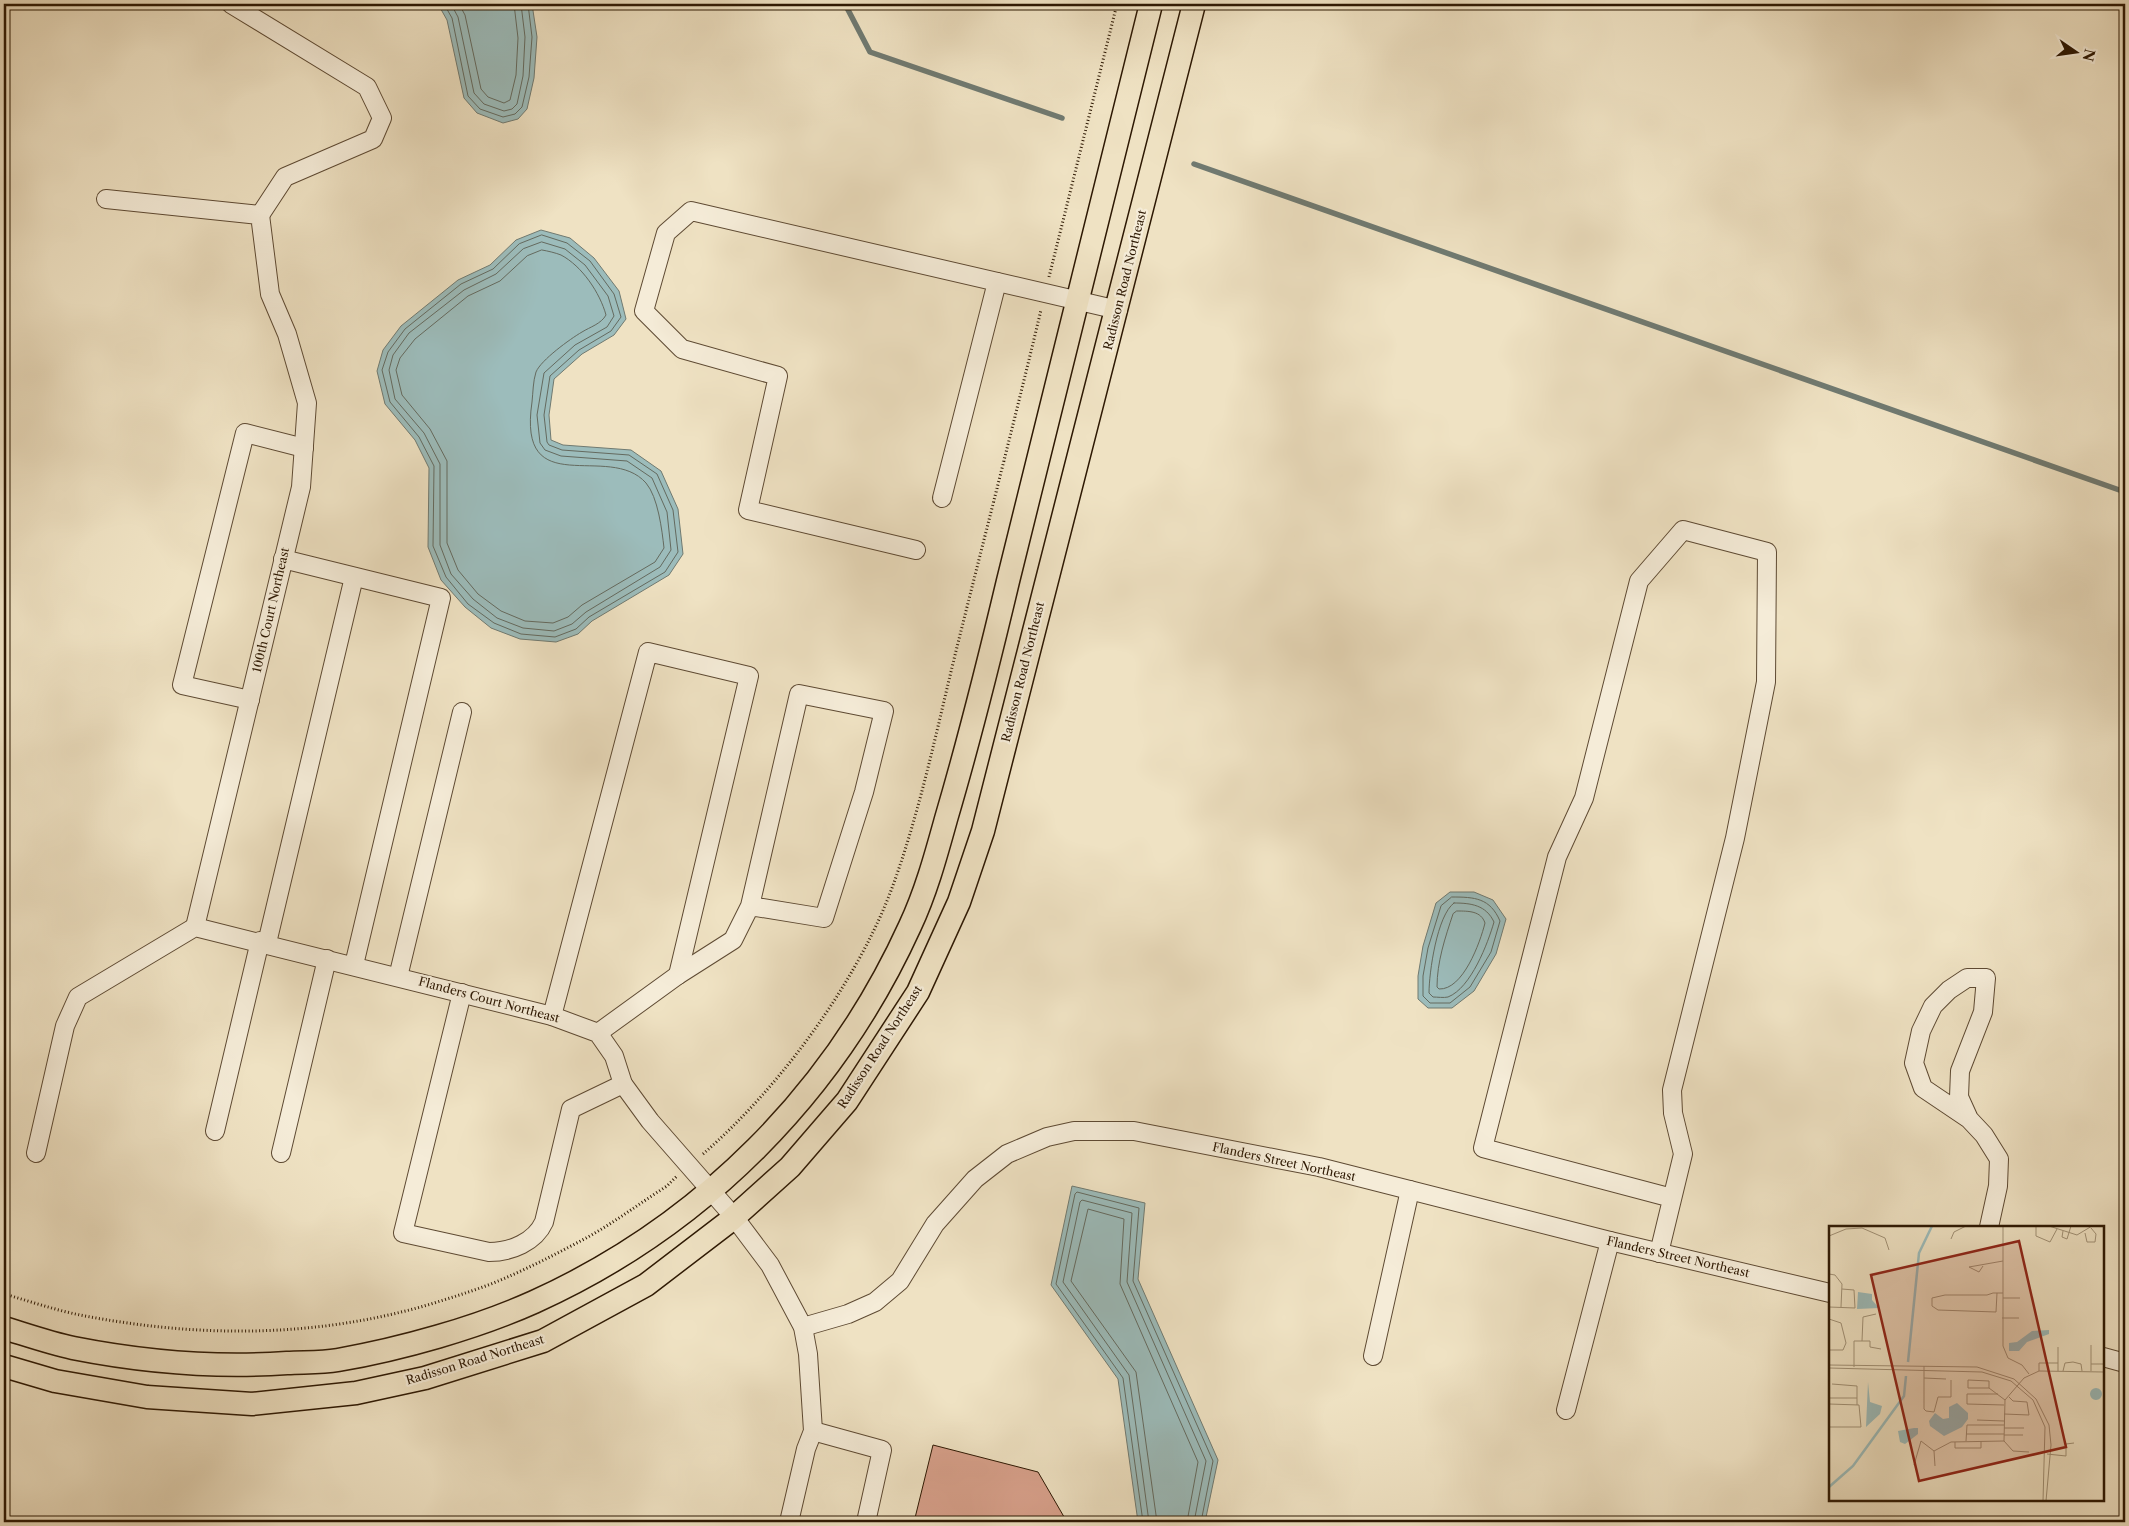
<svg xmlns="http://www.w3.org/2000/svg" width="2129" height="1526" viewBox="0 0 2129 1526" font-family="'Libre Caslon Text',serif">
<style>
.water{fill:#9cbcbb;stroke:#707a71}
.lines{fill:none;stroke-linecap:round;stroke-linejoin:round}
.shore{stroke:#646a5f;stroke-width:1}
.stream{stroke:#707a71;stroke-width:5.5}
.building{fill:#d8a18c;stroke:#2d1803}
.minor-casing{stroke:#5e4a33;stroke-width:20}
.major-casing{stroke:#2d1803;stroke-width:25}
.path{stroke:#2d1803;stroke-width:3;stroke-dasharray:1 2.5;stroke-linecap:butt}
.minor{stroke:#f5ecd8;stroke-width:18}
.major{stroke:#efe2c3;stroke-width:22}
.labels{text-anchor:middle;stroke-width:4.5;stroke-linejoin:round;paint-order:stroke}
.street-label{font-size:12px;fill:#2d1803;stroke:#f5ecd8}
.inset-river{fill:none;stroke:#9cbcbb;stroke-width:2.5}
.inset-road{fill:none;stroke:#a19176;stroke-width:1}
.view{fill:#8f2418;fill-opacity:0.15;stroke:#8f2418;stroke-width:2.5}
.inset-edge{fill:none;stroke:#2d1803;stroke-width:2.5}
</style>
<rect width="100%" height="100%" fill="#efe2c3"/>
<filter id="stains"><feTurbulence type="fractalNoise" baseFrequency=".004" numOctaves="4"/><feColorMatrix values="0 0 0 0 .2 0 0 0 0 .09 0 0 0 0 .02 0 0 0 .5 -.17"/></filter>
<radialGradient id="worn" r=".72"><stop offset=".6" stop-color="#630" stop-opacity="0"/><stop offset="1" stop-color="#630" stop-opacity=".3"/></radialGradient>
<!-- water -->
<g class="water">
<path d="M438,4H532L537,37L534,78L527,109L518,119L503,123L477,113L464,98L447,20Z"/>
<path d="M541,230L570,238L594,258L619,291L626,319L614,335L582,354L554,379L549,415L551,440L563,445L631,450L661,471L678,509L683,554L669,575L592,621L578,634L556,642L520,639L491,628L465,607L441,580L428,547L429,468L415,440L385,404L377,371L383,350L401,326L458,280L490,265L516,240Z"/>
<path d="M1450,892H1474L1493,900L1506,919L1496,954L1474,991L1452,1008H1428L1418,999V976L1423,946L1436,903Z"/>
<path d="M1072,1186L1145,1203L1138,1279L1218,1460L1205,1522H1138L1118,1379L1051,1285Z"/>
</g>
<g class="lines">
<!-- shore -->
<g class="shore">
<path d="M444,4L452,18L468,96L480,109L503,117L515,114L522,107L529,77L532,37L528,4"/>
<path d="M451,4L458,17L474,93L484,104L504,111L512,109L517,104L523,76L525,37L521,4"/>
<path d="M459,4L465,15L481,89L488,97L504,103L510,100L516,75L518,38L514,4"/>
<path d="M542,235L567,243L590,261L614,294L621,317L611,331L579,350L550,376L544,415L547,442L549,445L562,450L629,455L657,474L673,510L678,552L665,572L589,617L576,629L555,637L521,634L494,623L468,604L446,577L433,546L434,466L419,437L390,402L382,370L388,352L405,329L461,284L493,269L519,244Z"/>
<path d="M542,242L565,249L585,265L608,296L614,316L607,327L575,345L544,373L537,415L540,443L545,450L561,456L627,461L652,478L667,512L671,550L660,567L586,612L572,624L554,631L523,628L497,618L473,599L451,574L440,545V464L424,433L395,399L389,370L393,355L409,333L464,290L496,274L523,249Z"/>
<path d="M542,250C548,251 556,253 561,255C582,266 600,293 606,315C601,324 590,327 582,332C570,339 541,360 536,372C533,381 533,393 532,402C517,504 609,441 646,483C658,497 662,530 664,548L655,562L582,605L568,617L553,623L525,621L501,611L478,594L458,570L447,543V461L430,429L402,395L396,370L400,358L415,339L468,296L500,281L527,256Z"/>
<path d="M1452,897C1475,897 1490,898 1500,921L1491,952L1470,987L1450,1003H1430L1423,996V976L1428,948L1441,906Z"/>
<path d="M1454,903C1471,903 1486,905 1494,922C1488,943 1471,988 1448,997C1444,998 1437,997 1433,997L1429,993C1429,973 1437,915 1454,903Z"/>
<path d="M1457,911C1469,911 1481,911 1485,923C1480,943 1463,990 1439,989L1437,987C1437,962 1445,938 1453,914Z"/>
<path d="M1143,1522L1123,1378L1056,1284L1075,1194L1077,1192L1139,1208L1133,1281L1213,1461L1201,1522"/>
<path d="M1149,1522L1129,1375L1063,1282L1080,1202L1082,1200L1132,1213L1127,1282L1206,1461L1194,1522"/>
<path d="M1157,1522L1136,1372L1071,1281L1088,1209L1124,1219L1120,1284L1198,1462L1187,1522"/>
</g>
<!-- stream -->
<g class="stream">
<path d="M845,4L870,52L1062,118"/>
<path d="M1194,164L2125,492"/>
</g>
</g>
<!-- building -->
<path class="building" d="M933,1445L1038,1472L1067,1522H914Z"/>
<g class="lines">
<!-- minor casing -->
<g class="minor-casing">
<g id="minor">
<path d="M231,4L367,87L382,118L373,139L285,177L260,215"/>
<path d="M106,199L260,215L270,294L287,334L307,403L301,487L195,927"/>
<path d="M942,498L997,282"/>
<path d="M916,550L748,510L778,376L682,349L644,311L666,233L691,211L1118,310"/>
<path d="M283,559L441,598L354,965"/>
<path d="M250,700L182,685L245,433L304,448"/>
<path d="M267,943L354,577"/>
<path d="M398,977L462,712"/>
<path d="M462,993L403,1233L489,1252C511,1252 535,1242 544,1222L571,1109L623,1084"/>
<path d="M552,1016L648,652L749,676L678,975"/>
<path d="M598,1033L678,975L733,940L750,906L824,918L864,792L884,711L799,694L750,906"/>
<path d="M1969,1119L1959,1097L1960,1071L1983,1012L1986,978H1967L1949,990L1933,1006L1921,1031L1914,1063L1923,1088L1969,1119L1984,1135L1999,1159L1998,1186L1989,1227"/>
<path d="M215,1131L260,941"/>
<path d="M36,1153L65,1026L78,997L195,927L552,1016L598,1033L614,1056L623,1084L650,1121L734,1217L770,1265L803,1327L808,1354L813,1431L806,1449L789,1522"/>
<path d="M281,1153L327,959"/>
<path d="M1659,1253L1683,1154L1673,1113L1672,1090L1735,838L1766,682L1767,552L1683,530L1639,581L1584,798L1557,857L1483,1148L1672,1198"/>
<path d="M803,1327L848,1314L875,1302L900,1281L935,1224L975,1179L1007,1154L1047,1137L1074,1131H1134L1319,1167L1610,1241L1830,1293"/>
<path d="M1373,1356L1410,1190"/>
<path d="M2103,1357L2125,1363"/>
<path d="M1566,1410L1610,1241"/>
<path d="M813,1431L882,1450L866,1522"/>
</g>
</g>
<!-- major casing -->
<g class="major-casing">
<g id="major">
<path d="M4,1328C27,1335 50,1343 73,1348C144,1362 215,1368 287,1363C304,1362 321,1363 338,1360C401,1349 476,1328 534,1302C702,1226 834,1093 910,926C926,892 936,855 946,819C969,741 989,661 1008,581C1055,388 1103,196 1151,4"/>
<path d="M4,1366L55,1381L147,1397L252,1404L356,1393L425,1378L543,1341L646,1285L731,1220L790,1167L847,1101L918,992L959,902L983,831L1194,4"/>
</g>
</g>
<!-- path -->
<g class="path">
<path d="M1049,277L1117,4"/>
<path d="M703,1154C778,1089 852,989 889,896C921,812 938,722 960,635C987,527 1015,419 1041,310"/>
<path d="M4,1294C29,1301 55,1310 80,1315C198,1338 316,1338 431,1304C456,1296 480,1289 503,1279C531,1267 560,1252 588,1237C615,1222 640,1203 667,1186L677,1176"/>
</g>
<!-- minor -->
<use href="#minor" class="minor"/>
<!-- major -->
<use href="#major" class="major"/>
</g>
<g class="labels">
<!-- street labels -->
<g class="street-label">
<text transform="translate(1125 280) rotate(-76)" y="4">Radisson Road Northeast</text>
<text transform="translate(271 610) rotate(-77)" y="4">100th Court Northeast</text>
<text transform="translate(1023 672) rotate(-76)" y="4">Radisson Road Northeast</text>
<text transform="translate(489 1000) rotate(15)" y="4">Flanders Court Northeast</text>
<text transform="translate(880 1047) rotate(-57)" y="4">Radisson Road Northeast</text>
<text transform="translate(1284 1162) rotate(12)" y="4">Flanders Street Northeast</text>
<text transform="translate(1678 1257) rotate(13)" y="4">Flanders Street Northeast</text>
<text transform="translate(475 1360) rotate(-17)" y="4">Radisson Road Northeast</text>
</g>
</g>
<!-- overview -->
<g transform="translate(1829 1226)">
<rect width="275" height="275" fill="#efe2c3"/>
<path d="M29,66L43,68V74L50,82L28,83ZM220,104V108L198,116L190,125H180V117L188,116L203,105ZM39,156L41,176L53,180L51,188L37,201ZM261 168a6 6 0 1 1 12 0a6 6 0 1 1-12 0ZM128,177L139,187V193L133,201L115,210L101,200L100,195L106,187L114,193L120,192V181ZM85,202H89V208L76,218L71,216L69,205Z" fill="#9cbcbb"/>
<path class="inset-river" d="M79,136L90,27L103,0M0,261L24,240L75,170L77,150"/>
<path class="inset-road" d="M174,0V120L179,132L193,139L200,148M207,0V10L221,16L228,3M220,0L248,9L263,0M234,5L233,11L238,13L242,0M256,7L258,16H266L267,8L262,2M0,10L17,3L33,2L56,12L60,24M122,13L125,6L137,0M154,40L150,46L140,41L174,35M0,48L6,49L13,58L12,81M168,67L167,86L109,84L103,80V72L116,69H158L164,67H174M174,72H191M0,81L26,82L25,64L13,63M173,92H190M0,93L12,97L17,117L14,124H0M33,115H41V121L52,123M229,137V121M262,138V119M0,139L148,141L185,153L207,173L220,199L222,219L217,275M95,140V183L97,185L105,186L109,171H122V154M25,141V115H33L34,91L47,88M0,142L153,146L182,155L204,174L216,201L214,275M210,145V137H229V145M234,145L236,137L244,136L252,138L253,145M262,145V138H275M95,152L117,153M3,158L28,160V179M160,162H139V154L160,155V162L176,174M169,168H138V178L175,179M0,172H28M0,178L30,179L32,201H0M175,188L200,189L198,176L184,175L180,171M148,194L175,195M175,202H195M137,208H175M175,209H194M137,215L138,199H175M126,216V222H152V215M200,226L184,225L175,215L176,174L195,152L210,145L275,146M218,228L237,230V218L245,217M85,239L92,215L105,225M106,240L105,225L122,216L175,215"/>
<path class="view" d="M190,15L237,221L90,255L42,49Z"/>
<rect width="275" height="275" class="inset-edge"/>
</g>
<!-- margin -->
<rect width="2129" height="1526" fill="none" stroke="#efe2c3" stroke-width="20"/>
<rect x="5" y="5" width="2119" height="1516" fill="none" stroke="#2d1803" stroke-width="2.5"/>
<rect x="10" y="10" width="2109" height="1506" fill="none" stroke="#2d1803"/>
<!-- north arrow -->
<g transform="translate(2076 52) rotate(103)" stroke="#f5ecd8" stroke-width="4" paint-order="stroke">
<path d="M0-4L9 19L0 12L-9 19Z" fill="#2d1803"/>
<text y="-8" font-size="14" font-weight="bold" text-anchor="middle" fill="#2d1803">N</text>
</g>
<rect width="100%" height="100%" filter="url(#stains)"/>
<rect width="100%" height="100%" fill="url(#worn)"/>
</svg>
